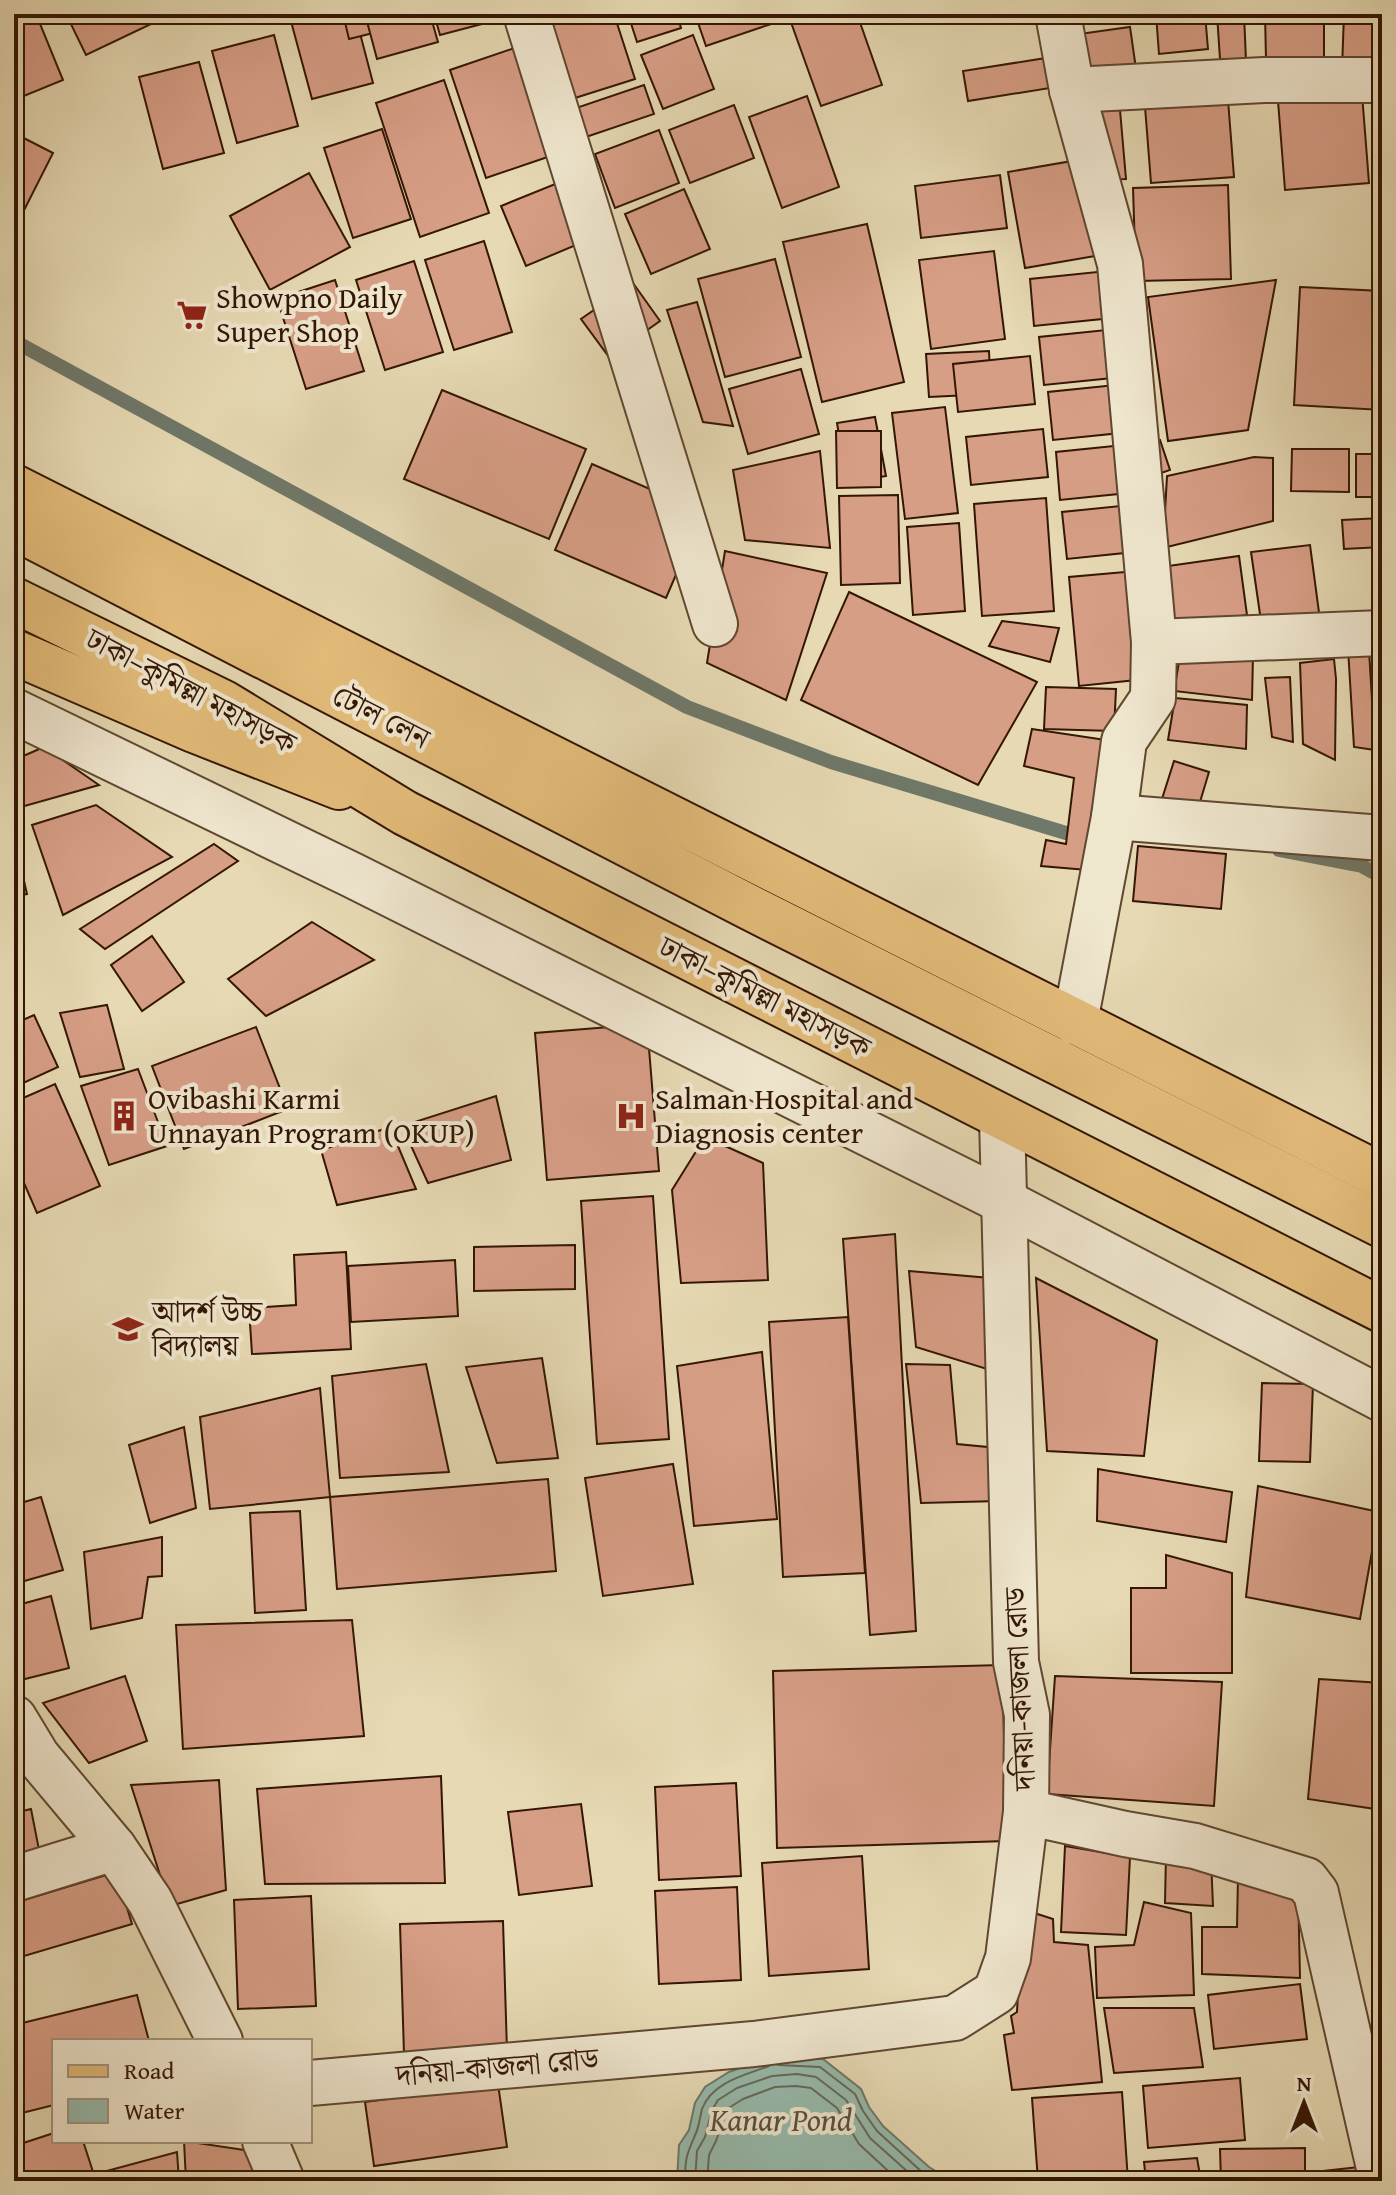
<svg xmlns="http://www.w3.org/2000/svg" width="1396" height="2195" viewBox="0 0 1396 2195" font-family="'Gentium Book Plus','Noto Serif Bengali',serif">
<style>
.water{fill:#96baac;stroke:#6f7869;stroke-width:2}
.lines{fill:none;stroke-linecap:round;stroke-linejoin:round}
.shore{stroke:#656858;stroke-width:2}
.stream{stroke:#6f7869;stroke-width:14}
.building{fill:#d79e86;stroke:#341604;stroke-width:2}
.minor-casing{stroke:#604730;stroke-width:48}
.major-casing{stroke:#341604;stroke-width:48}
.highway-casing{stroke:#341604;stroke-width:48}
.minor{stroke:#efe6ce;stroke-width:44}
.major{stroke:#e3bc7a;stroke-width:44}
.highway{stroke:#e3bc7a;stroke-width:44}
.labels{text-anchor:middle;stroke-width:8;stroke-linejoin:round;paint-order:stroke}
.poi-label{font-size:30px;fill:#341604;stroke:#efe6ce;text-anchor:start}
.street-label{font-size:30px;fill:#341604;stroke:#efe6ce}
.water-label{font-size:32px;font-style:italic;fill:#564f3f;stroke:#efe6ce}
</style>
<rect width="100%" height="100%" fill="#e6d9b3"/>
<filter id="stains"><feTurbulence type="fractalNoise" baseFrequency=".0025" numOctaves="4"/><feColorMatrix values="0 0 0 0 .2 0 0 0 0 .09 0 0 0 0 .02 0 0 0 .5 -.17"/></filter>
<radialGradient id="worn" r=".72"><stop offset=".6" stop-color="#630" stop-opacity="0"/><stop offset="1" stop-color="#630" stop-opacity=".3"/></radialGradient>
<!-- water -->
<path class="water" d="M797,2056L823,2059L861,2089L869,2107L883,2126L929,2167L952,2181H677L679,2145L689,2130L695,2103L705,2087L729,2072L769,2058Z"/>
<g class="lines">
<!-- shore -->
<g class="shore">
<path d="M778,2065L820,2067L855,2094L863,2111L877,2131L923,2173L937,2181"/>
<path d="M685,2181C685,2157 687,2154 696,2133C699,2126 700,2117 702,2109C712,2082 745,2075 769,2066"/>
<path d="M695,2181L697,2151L705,2137L712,2110L718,2100L737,2088L772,2076L797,2074L816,2077L846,2100L870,2138L918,2181"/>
<path d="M707,2181L709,2155L716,2141L727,2109L743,2099L775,2087L796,2086L811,2088L837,2108L859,2144L899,2181"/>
</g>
<!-- stream -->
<g class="stream">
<path d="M14,341L687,707L831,762L1066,833L1087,835"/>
<path d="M1279,850L1362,866L1382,877"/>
</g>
</g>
<!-- building -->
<g class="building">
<path d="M14,14H36L63,80L14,100Z"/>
<path d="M66,14H146L151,24L86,55Z"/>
<path d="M289,14H355L373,83L312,99Z"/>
<path d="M343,14H425L426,20L349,39Z"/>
<path d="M365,14H430L438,42L377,59Z"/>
<path d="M434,14H500L501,19L440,35Z"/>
<path d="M548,14H614L635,79L575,98Z"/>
<path d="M628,14H677L681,28L637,42Z"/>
<path d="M695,14H768L771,24L706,46Z"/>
<path d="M788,14H857L882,85L821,106Z"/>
<path d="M1066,14H1136V16L1066,23Z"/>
<path d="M1156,14H1205L1208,49L1159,54Z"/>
<path d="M1217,14H1244L1246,61L1220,59Z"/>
<path d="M1265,14H1324V59H1266Z"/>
<path d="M1344,14H1382V69H1342Z"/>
<path d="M1130,27L1136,69L1078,77L1072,35Z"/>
<path d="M274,35L298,126L237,143L212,51Z"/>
<path d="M693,35L714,89L663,109L641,55Z"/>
<path d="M535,41L571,149L486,178L450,70Z"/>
<path d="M1046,58L1050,88L968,101L963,71Z"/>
<path d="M199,62L224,153L163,169L139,77Z"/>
<path d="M444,80L489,213L420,237L376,103Z"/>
<path d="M644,85L654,114L586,137L576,108Z"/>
<path d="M1227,87L1234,177L1151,183L1144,94Z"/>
<path d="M1362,94L1369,183L1285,190L1278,101Z"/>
<path d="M807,96L839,187L782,208L749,117Z"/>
<path d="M734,105L754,158L690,183L669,130Z"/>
<path d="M1120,110L1126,179L1100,180L1093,111Z"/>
<path d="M382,129L411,219L353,238L324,148Z"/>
<path d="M659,130L679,183L615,208L595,154Z"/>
<path d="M14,133L53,153L14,230Z"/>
<path d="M1084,159L1101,255L1025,268L1008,172Z"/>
<path d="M309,173L350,247L270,290L230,216Z"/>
<path d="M1000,175L1007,228L921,238L915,186Z"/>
<path d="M570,178L595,237L526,266L501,206Z"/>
<path d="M1228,185L1231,279L1136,281L1133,188Z"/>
<path d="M684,189L710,249L651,274L625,214Z"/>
<path d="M867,224L904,382L822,402L783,242Z"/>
<path d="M484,241L512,332L454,350L425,260Z"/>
<path d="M994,251L1005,339L931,349L919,260Z"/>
<path d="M775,259L801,357L725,377L698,279Z"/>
<path d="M414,261L443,352L385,370L356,280Z"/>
<path d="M1107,271L1112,318L1034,326L1030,279Z"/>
<path d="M335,280L364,371L306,389L277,299Z"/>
<path d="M1276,280L1248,430L1168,441L1148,297Z"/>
<path d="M633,283L660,321L609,357L581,319Z"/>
<path d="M1300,287L1382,291V410L1294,405Z"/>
<path d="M697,302L733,426L703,422L667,310Z"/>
<path d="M1116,329L1122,377L1044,385L1039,337Z"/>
<path d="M989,351L991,394L929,397L926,354Z"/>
<path d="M1030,356L1035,404L958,412L953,364Z"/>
<path d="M801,369L819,434L748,454L729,389Z"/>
<path d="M1125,384L1130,432L1053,440L1048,392Z"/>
<path d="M442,390L586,449L549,539L404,479Z"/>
<path d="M945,407L958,513L905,519L892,413Z"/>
<path d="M875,417L886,476L847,483L837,423Z"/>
<path d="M1043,429L1048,477L971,485L966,437Z"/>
<path d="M836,431H881V487L837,488Z"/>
<path d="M1160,440L1170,470L1147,478L1138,447Z"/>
<path d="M1133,444L1138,492L1060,500L1056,452Z"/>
<path d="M1292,449H1349V492L1291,491Z"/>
<path d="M820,451L830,548L745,540L733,470Z"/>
<rect x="1356" y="454" width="26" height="43"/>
<path d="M1254,457L1273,458V521L1163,548L1167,476Z"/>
<path d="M592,464L703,512L666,598L555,550Z"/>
<path d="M898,495L900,583L841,585L839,496Z"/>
<path d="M1046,498L1054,611L982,616L974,504Z"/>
<path d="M1140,504L1144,551L1067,559L1062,512Z"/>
<path d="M1382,518V547L1344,549L1342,520Z"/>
<path d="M959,523L965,611L913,615L907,527Z"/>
<path d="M1310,545L1320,620L1262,628L1251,552Z"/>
<path d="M725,551L827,573L786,700L707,663Z"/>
<path d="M1239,556L1247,615L1162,627L1154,568Z"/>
<path d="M1382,559V597L1375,598L1373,560Z"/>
<path d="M1136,571L1146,679L1079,686L1069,577Z"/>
<path d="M849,592L1037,682L978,785L801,700Z"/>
<path d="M1002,621L1059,628L1050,662L989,646Z"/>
<path d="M1348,648L1369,650L1375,750L1354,747Z"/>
<path d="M1181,650L1253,655L1252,700L1174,691Z"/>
<path d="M1334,659L1336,679L1335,760L1303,744L1300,663Z"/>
<path d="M1290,677L1293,742L1272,737L1265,678Z"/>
<path d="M1046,687L1116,689L1114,731L1044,729Z"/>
<path d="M1175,698L1247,705L1246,749L1168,740Z"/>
<path d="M1032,729L1106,740L1087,870L1041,866L1046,840L1066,844L1074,778L1024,766Z"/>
<path d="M44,747L99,785L14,809V760Z"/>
<path d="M1174,761L1209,772L1197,812L1161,802Z"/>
<path d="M96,805L172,857L63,915L32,825Z"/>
<path d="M14,837L27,894L14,897Z"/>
<path d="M214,844L238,861L105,949L80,929Z"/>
<path d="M1138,846L1226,854L1221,909L1133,901Z"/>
<path d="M312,922L374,960L266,1016L228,979Z"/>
<path d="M152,936L184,982L142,1011L111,965Z"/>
<path d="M107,1005L124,1069L80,1077L60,1013Z"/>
<path d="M34,1015L58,1067L19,1085L14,1074V1024Z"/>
<path d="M647,1024L659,1171L547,1180L535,1033Z"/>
<path d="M256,1027L288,1109L184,1149L152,1066Z"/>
<path d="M138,1069L167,1146L109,1165L81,1086Z"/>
<path d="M55,1084L100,1186L37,1213L14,1160V1102Z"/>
<path d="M496,1096L511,1160L428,1183L402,1126Z"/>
<path d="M390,1127L416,1189L337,1205L321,1150Z"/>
<path d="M705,1137L763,1163L768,1280L681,1283L672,1190Z"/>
<path d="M653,1196L669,1439L597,1444L581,1201Z"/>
<path d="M895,1234L916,1631L870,1635L843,1239Z"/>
<path d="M575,1245V1289L474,1291V1247Z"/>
<path d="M346,1252L351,1349L252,1354L249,1308L296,1305L294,1255Z"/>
<path d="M455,1260L458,1316L351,1322L348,1266Z"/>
<path d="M909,1271L990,1278V1370L916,1347Z"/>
<path d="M1036,1278L1157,1340L1144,1456L1047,1451Z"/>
<path d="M848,1317L865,1573L783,1577L769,1322Z"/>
<path d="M762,1352L777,1519L694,1526L677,1366Z"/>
<path d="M542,1358L558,1458L497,1463L466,1367Z"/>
<path d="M426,1364L449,1472L340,1478L332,1376Z"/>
<path d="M906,1364L950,1365L957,1444L998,1448L999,1501L921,1503Z"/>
<path d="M1262,1383L1313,1384L1310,1462L1259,1461Z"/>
<path d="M320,1388L330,1497L210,1509L200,1417Z"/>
<path d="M184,1427L196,1508L150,1523L129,1445Z"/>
<path d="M673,1464L693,1584L603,1596L585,1478Z"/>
<path d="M1098,1469L1232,1492L1226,1542L1097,1521Z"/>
<path d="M548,1479L556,1571L337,1589L330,1497Z"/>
<path d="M1258,1486L1379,1512L1360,1619L1246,1597Z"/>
<path d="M41,1497L63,1570L14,1584V1505Z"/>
<path d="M300,1511L306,1610L255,1613L250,1513Z"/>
<path d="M162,1537V1576L148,1577L142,1618L91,1629L84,1552Z"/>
<path d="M1166,1555L1232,1573V1673H1131V1588H1166Z"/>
<path d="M1382,1595V1665L1375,1663Z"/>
<path d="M51,1596L69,1668L17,1681L14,1669V1606Z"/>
<path d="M352,1620L364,1736L183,1749L176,1625Z"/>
<path d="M1002,1665L1007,1841L777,1848L773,1671Z"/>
<path d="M125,1676L147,1741L89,1763L43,1703Z"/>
<path d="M1055,1676L1222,1682L1214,1806L1047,1794Z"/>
<path d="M1319,1679L1382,1683V1810L1308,1799Z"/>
<path d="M441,1776L445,1883L265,1884L257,1789Z"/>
<path d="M219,1780L226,1890L170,1906L131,1785Z"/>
<path d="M736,1783L741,1876L659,1880L655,1787Z"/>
<path d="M581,1804L592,1886L519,1895L508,1812Z"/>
<path d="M31,1809L41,1860L14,1865V1813Z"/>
<path d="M1065,1846L1130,1857L1126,1935L1061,1932Z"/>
<path d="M1166,1854L1211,1859L1213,1906L1165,1903Z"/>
<path d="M862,1856L869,1969L769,1976L762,1863Z"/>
<path d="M116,1872L132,1924L14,1959V1903Z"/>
<path d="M1238,1877L1298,1885L1300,1978L1202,1974V1927H1237Z"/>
<path d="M737,1887L741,1980L659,1984L655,1891Z"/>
<path d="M311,1896L316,2006L238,2009L234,1900Z"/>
<path d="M1144,1902L1191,1913L1194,1995L1097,1998L1095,1947L1134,1945Z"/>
<path d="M1022,1909L1053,1919L1054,1942L1088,1945L1102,2082L1012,2090L1004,2035L1014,2033L1011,2016L1017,2012Z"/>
<path d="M503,1921L507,2051L404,2054L400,1924Z"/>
<path d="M1300,1984L1307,2039L1214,2049L1208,1995Z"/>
<path d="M137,1995L149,2041H54V2105L14,2115V2025Z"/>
<path d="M1104,2008H1194L1203,2067L1114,2073Z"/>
<path d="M1240,2078L1245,2140L1148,2148L1143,2086Z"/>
<path d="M498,2084L507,2147L374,2166L365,2102Z"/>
<path d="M1122,2092L1128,2181H1038L1032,2098Z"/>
<path d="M54,2133V2141H83L96,2181H14V2146Z"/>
<path d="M184,2141L264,2153L277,2181H186Z"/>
<path d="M1305,2148V2181H1221L1220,2149Z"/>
<path d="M177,2152L179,2181H105L103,2172Z"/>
<path d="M1197,2158L1201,2181H1146L1144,2162Z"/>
<path d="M1376,2165L1378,2181H1316L1315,2172Z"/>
</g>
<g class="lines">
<!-- minor casing -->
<g class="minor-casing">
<g id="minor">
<path d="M526,14L715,624"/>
<path d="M1058,14L1072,90L1120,264L1154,642"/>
<path d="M1072,90L1264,80H1382"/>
<path d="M14,711L352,875L1005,1202L1382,1399"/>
<path d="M1114,817L1382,838"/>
<path d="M1075,1022L1114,817L1124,741L1153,698L1154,642L1382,633"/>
<path d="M14,1718L37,1756L114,1848L150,1901L220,2041"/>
<path d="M1026,1812L1125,1834L1195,1846L1306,1880L1316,1893L1382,2181"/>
<path d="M14,1879L114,1848"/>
<path d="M310,2083L754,2044L955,2018L996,1992L1008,1958L1026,1812L1027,1715L1016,1662L1002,1118"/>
<path d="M265,2141L282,2181"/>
</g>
</g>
<!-- major casing -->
<g class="major-casing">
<path id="major" d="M14,652L194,730L339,787"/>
</g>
<!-- highway casing -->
<g class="highway-casing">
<g id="highway">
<path d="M14,487L1382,1176"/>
<path d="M14,527L749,907L1382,1225"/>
<path d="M14,600L224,703L405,813L1382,1310"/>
</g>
</g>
<!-- minor -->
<use href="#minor" class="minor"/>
<!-- major -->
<use href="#major" class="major"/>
<!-- highway -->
<use href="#highway" class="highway"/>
</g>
<!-- icons -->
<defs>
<g id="supermarket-bare" transform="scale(2.4)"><path d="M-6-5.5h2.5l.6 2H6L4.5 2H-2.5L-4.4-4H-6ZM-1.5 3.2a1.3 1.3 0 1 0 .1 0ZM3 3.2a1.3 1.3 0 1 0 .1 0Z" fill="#8f2418" stroke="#efe6ce" stroke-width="2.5" paint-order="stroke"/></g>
<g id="building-bare" transform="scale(2.4)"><path d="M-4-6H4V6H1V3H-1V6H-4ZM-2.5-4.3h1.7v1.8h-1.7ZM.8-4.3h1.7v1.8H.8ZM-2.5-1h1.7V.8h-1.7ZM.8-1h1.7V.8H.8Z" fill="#8f2418" stroke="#efe6ce" stroke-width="2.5" paint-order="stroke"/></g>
<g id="hospital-bare" transform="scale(2.4)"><path d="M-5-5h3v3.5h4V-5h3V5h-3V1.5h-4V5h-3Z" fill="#8f2418" stroke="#efe6ce" stroke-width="2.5" paint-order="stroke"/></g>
<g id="university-bare" transform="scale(2.4)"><path d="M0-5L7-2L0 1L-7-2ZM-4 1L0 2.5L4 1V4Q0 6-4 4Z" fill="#8f2418" stroke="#efe6ce" stroke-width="2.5" paint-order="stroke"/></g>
</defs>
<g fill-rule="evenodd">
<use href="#supermarket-bare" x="192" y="315"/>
<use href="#building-bare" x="124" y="1116"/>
<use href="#hospital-bare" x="631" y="1116"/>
<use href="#university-bare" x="128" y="1329"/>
</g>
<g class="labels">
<!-- poi labels -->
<g class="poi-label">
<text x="216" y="308">Showpno Daily<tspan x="216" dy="34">Super Shop</tspan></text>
<text x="148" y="1109">Ovibashi Karmi<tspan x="148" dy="34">Unnayan Program (OKUP)</tspan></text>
<text x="655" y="1109">Salman Hospital and<tspan x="655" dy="34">Diagnosis center</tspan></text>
<text x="152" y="1322">আদর্শ উচ্চ<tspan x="152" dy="34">বিদ্যালয়</tspan></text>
</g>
<!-- street labels -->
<g class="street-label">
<text transform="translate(191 691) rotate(28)" y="10">ঢাকা–কুমিল্লা মহাসড়ক</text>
<text transform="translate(381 717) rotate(27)" y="10">টোল লেন</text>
<text transform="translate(765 997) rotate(27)" y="10">ঢাকা–কুমিল্লা মহাসড়ক</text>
<text transform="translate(1020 1689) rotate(-93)" y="10">দনিয়া-কাজলা রোড</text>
<text transform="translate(497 2067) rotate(-5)" y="10">দনিয়া-কাজলা রোড</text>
</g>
<!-- water labels -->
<g class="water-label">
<text x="781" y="2131">Kanar Pond</text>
</g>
</g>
<!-- margin -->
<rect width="1396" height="2195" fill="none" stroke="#e6d9b3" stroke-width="48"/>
<rect x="16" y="16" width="1364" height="2163" fill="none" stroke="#341604" stroke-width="4"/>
<rect x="24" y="24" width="1348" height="2147" fill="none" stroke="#341604" stroke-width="2"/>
<!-- legend -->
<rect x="52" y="2039" width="260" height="104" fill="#efe6ce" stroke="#a4937d" stroke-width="2"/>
<rect x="68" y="2065" width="40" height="12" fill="#e3bc7a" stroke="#a4937d" stroke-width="2"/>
<text x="124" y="2079" font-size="24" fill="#341604">Road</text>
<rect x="68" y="2099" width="40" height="24" fill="#96baac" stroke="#a4937d" stroke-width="2"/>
<text x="124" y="2119" font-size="24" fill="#341604">Water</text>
<!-- north arrow -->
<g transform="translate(1304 2103)" stroke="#efe6ce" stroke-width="6" paint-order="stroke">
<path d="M0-6L14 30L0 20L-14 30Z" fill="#341604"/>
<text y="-12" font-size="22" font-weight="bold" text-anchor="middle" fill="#341604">N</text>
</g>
<rect width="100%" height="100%" filter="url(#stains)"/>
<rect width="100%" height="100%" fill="url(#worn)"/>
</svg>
